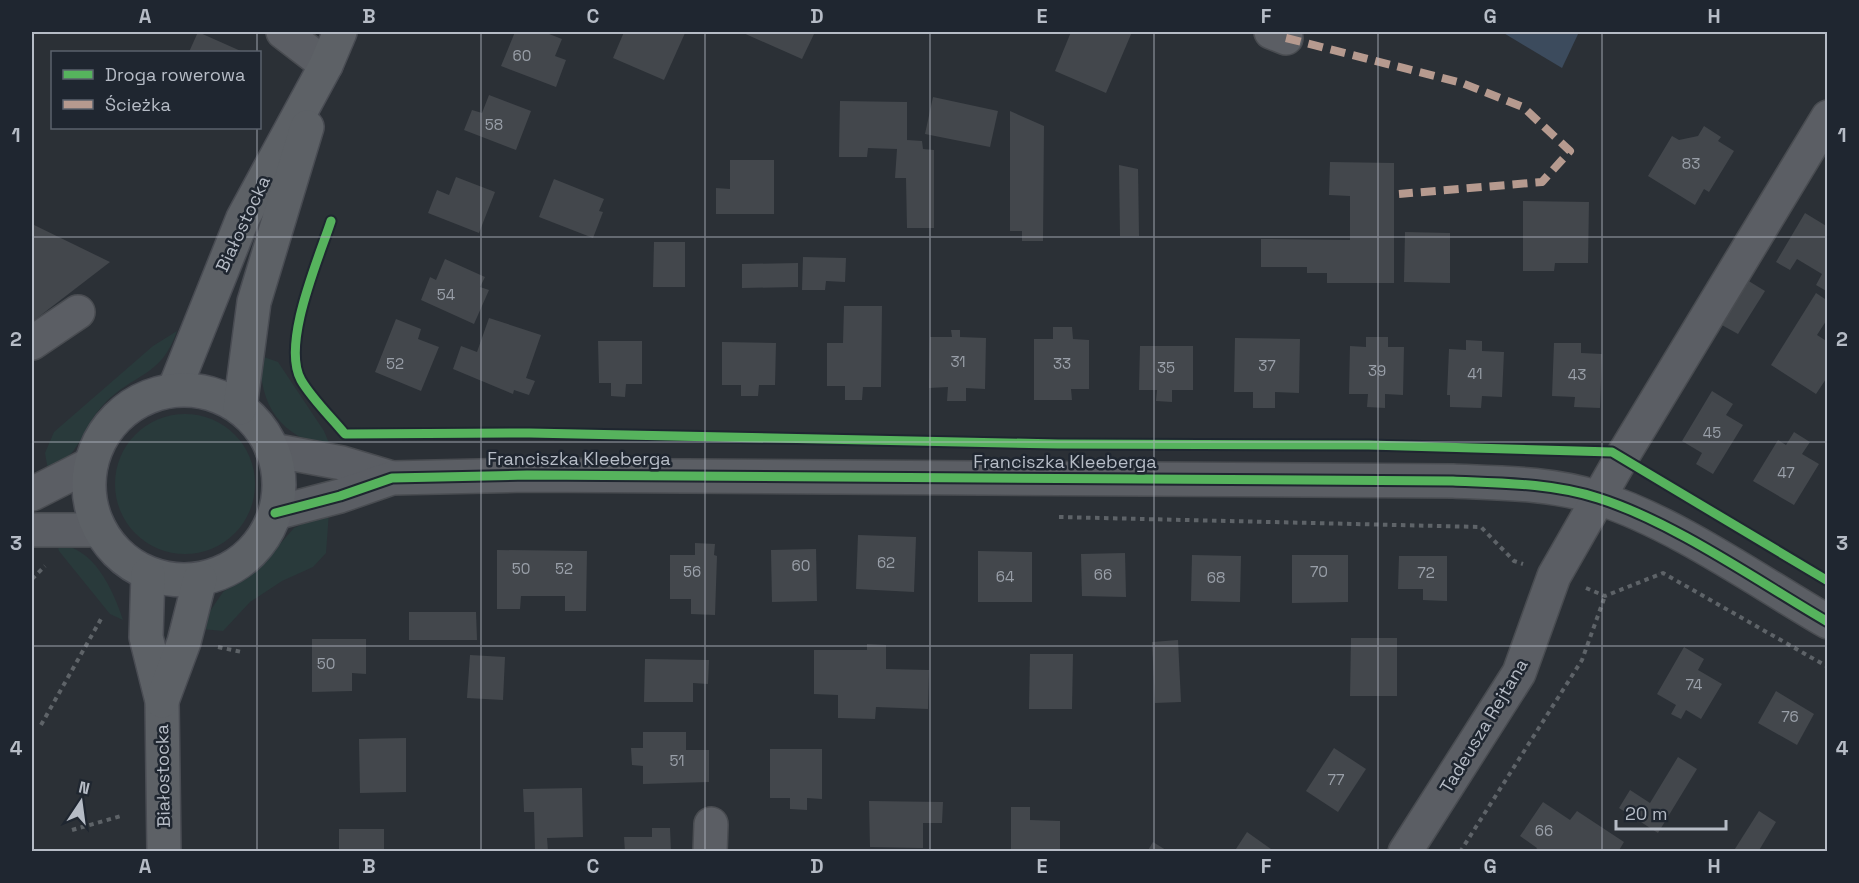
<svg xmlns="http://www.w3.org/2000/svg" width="1859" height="883" viewBox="0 0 1859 883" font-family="'Space Grotesk',sans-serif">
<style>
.green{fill:#293a3b}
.water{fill:#3c4b5d}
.building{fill:#43474c}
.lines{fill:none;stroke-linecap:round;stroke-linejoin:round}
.minor-casing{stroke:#494c51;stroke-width:36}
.major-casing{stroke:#494c53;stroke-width:36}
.path{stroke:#5e6368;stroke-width:4;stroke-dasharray:4.5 4.5;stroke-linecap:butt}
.minor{stroke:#5b5e64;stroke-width:33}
.major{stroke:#5d6166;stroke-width:33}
.quiet{stroke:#b69a8f;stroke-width:8;stroke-dasharray:15 8;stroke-linecap:butt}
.cycleway-casing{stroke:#1f2630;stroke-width:13}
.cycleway{stroke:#56b35d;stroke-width:9}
.grid{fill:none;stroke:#b6bcc6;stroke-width:1.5;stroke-opacity:0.55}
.labels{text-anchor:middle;stroke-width:5;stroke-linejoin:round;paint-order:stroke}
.number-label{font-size:15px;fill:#999fa8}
.street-label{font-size:18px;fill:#b6bcc6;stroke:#1f2630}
.neatline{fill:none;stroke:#b6bcc6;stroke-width:2}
.grid-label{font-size:20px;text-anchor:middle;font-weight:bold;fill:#b6bcc6}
</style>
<rect width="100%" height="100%" fill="#2b3036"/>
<!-- green -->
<g class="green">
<path d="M177,331C161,378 133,373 104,404C90,418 85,435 74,450C67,459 57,464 48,470L45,453L54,432L153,346Z"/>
<path d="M261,356L278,362L324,431L331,448C282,438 258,406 261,356Z"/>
<circle cx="185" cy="484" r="70"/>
<path d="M329,512L326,553L313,567L282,581L250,602L223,631L202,629L206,617L223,592L257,570L294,528Z"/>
<path d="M57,544C94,547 112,588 123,620L110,614L59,551Z"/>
</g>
<!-- water -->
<path class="water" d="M1502,32H1579L1562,68Z"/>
<!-- building -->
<g class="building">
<path d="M198,32L243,52H189Z"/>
<path d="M515,32H544L562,39L555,56L566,60L556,87L501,66Z"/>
<path d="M624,32L685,33L664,80L613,58Z"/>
<path d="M741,32H809L814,34L802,59Z"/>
<path d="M1071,32H1132L1106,93L1055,71Z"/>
<path d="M489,95L531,111L516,150L464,130L472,110L482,113Z"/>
<path d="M933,97L998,111L990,147L925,134Z"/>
<path d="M840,101L907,102V140L922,141L923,149L934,150V228H907L906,178H895L897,149L868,148L867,157H839Z"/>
<path d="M1010,111L1044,126L1043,241H1022V231H1010Z"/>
<path d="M1704,126L1721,137L1718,141L1734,151L1709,192L1704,189L1695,205L1648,176L1672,136L1679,140L1698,136Z"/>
<path d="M730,160H774V214H716V188L730,189Z"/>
<path d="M1330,162L1394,163V283H1327V273H1307V267H1261V239L1350,240V196L1329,195Z"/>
<path d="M1119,165L1138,169L1139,236H1120Z"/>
<path d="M456,177L495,192L479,233L428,213L437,190L449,195Z"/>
<path d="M554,179L604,199L599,211L603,212L593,238L539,217Z"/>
<path d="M1523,201L1589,202L1588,263H1555L1554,271H1523Z"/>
<path d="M1805,213L1828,227V292L1816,285L1822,274L1797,259L1790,270L1776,262Z"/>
<path d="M32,224L110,262L32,322Z"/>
<path d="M1405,232L1450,233V283L1404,282Z"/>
<path d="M654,242H685V287H653Z"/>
<path d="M803,257L846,258L845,282L826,281L825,290H802Z"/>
<path d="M445,259L485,277L480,287L489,290L474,324L421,300L430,277L436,280Z"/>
<path d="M798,263V287L742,288V264Z"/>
<path d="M1747,280L1765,291L1738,334L1720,324Z"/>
<path d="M1816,293L1828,301V318L1817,335L1828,342V376L1816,394L1771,365Z"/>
<path d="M844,306H882L881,387H863L862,400H845V386H827V343H843Z"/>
<path d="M489,318L541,335L526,378L535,381L529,395L514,390L513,394L453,369L461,346L477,352Z"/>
<path d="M396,319L421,329L418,339L439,347L421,391L375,372Z"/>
<path d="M1053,327H1072L1073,339L1089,340V389H1071L1072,400H1034V339H1053Z"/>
<path d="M951,330H960V337L986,338L985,389L966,388V401H947L948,387L929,388L930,337H952Z"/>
<path d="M1366,337H1388V347H1404L1403,395L1385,394V408L1367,407L1368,394H1349L1350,346L1366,347Z"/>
<path d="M1235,338L1300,339L1299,393L1275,392V408H1253V392H1234Z"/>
<path d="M1466,340L1482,341V351L1504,352L1502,397L1482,396L1481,408L1450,407V395H1447L1449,349L1466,350Z"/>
<path d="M598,341H642V384H626L625,397L611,396V383H599Z"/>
<path d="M722,342L776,343L775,385H759L758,396H741V385H722Z"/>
<path d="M1554,343H1581V353L1602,354L1600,408L1574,407L1575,397L1552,396Z"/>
<path d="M1140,346H1193V390H1172V402L1156,401L1157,390H1139Z"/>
<path d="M1712,391L1733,404L1726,415L1743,425L1713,474L1696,464L1702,453L1682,441Z"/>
<path d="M1794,432L1810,442L1802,454L1819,464L1794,505L1753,481L1778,440L1786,445Z"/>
<path d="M858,535L916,537L914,592L856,589Z"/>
<path d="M695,543L715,544L714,555L717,556L715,615L691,614V599H670V555H695Z"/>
<path d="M816,549L817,601L772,602L771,550Z"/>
<path d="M497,550L587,551L586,611H565V596H521L520,609H497Z"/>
<path d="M978,551L1032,552V602H978Z"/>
<path d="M1125,553L1126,597L1082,596L1081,554Z"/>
<path d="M1192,555L1241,556L1240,602L1191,601Z"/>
<path d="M1292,555H1348V602L1292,603Z"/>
<path d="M1399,556H1447V601L1423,600V589H1398Z"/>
<path d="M409,612H476L477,640H409Z"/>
<path d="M1351,638H1397V696H1350Z"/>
<path d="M312,639H366V674L352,673V691L312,692Z"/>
<path d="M1178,640L1181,702L1155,703L1152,642Z"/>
<path d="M867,644L886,645V669L929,670L928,709L876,707L875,719L838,718V695L814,694V650H867Z"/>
<path d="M1684,647L1704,659L1698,670L1722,684L1701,719L1686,710L1681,719L1671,714L1676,705L1657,694Z"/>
<path d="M1030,654H1073L1072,709H1029Z"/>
<path d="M470,655L505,657L503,700L467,698Z"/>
<path d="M645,659L709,660L708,684L693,683V702H644Z"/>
<path d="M1776,691L1814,714L1797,745L1758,723Z"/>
<path d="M643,732H686V750H709V782L643,784V766L632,765L631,748H643Z"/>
<path d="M406,738V792L360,793L359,739Z"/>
<path d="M1334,748L1366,769L1338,812L1306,791Z"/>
<path d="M770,749H822V799L807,798V810L790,809V798H770Z"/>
<path d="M1678,757L1697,769L1658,833L1619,808L1630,790L1650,803Z"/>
<path d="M582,788L583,837L547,838L548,851H535L534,812H524L523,789Z"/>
<path d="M869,801L943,802L942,823H923V848L870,847Z"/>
<path d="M1543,802L1570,820L1577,811L1624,842L1618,852H1535L1537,848L1520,836Z"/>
<path d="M1011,807H1030V820L1060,821V852H1011Z"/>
<path d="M1759,811L1776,822L1758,852H1733Z"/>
<path d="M652,828H670L671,852H625L624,837H652Z"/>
<rect x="339" y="829" width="45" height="23"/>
<path d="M1247,832L1275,852H1234Z"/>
<path d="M1153,842L1169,852H1147Z"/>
<rect x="771" y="849" width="28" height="3"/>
</g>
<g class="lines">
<!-- minor casing -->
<g class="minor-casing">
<g id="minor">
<path d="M283,32L326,65"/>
<path d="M1271,32L1286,38"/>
<path d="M32,343L78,312"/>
<path d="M272,450L342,463L392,478"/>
<path d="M32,494L91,464"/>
<path d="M275,513L340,496L392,478L527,475L1453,481C1500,483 1552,483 1598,498C1674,522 1759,582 1828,622"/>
<path d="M32,530H100"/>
<path d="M710,852L711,824"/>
<path d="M1405,852L1519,673L1554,576L1622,457L1828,117"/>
</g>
</g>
<!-- major casing -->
<g class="major-casing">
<g id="major">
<path d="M174,390L243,218L326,65L340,32"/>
<circle cx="184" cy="485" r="95"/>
<path d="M240,408L254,302L307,127"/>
<path d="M148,574L146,637L162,701L164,852"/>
<path d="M162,701L184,642L200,579"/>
</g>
</g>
<!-- path -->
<g class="path">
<path d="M1059,517L1481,527L1514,561L1523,564"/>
<path d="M32,579L45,566"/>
<path d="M1586,588L1605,596L1663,573L1828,667"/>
<path d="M218,647L242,652"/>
<path d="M41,725L101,619"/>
<path d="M72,830L121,816"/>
<path d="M1460,852L1582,660L1605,596"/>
</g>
<!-- minor -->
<use href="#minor" class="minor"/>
<!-- major -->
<use href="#major" class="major"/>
<!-- quiet -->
<path class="quiet" d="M1286,38L1462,83L1523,107L1570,151L1542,182L1399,194"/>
<!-- cycleway casing -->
<g class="cycleway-casing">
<g id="cycleway">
<path d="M331,221C319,258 281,344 301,380C312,399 331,417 345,434L530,433L1058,444L1369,445L1612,452L1828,581"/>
<path d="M275,513L340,496L392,478L527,475L1453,481C1500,483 1552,483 1598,498C1674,522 1759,582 1828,622"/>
</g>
</g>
<!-- cycleway -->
<use href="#cycleway" class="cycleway"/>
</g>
<!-- grid -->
<path class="grid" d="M257,32V52M481,32V852M705,32V852M930,32V852M1154,32V852M1378,32V852M1602,32V852M257,128V852M32,237H1828M32,442H1828M32,646H1828"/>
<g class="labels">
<!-- number labels -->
<g class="number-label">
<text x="522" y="61">60</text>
<text x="494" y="130">58</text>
<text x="1691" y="169">83</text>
<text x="446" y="300">54</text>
<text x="958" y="367">31</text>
<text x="395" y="369">52</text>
<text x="1062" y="369">33</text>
<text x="1267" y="371">37</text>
<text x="1166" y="373">35</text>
<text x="1377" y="376">39</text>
<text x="1475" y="379">41</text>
<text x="1577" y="380">43</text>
<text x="1712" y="438">45</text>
<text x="1786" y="478">47</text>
<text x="886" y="568">62</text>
<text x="801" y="571">60</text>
<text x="521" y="574">50</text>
<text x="564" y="574">52</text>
<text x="692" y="577">56</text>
<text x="1319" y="577">70</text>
<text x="1426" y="578">72</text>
<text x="1103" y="580">66</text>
<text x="1005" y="582">64</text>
<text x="1216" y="583">68</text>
<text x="326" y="669">50</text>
<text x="1694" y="690">74</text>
<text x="1790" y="722">76</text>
<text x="677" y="766">51</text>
<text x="1336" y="785">77</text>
<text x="1544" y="836">66</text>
</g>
<!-- street labels -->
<g class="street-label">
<text transform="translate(243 224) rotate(-65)" y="6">Białostocka</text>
<text x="579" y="465">Franciszka Kleeberga</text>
<text x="1065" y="468">Franciszka Kleeberga</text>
<text transform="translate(1484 726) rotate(-59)" y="6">Tadeusza Rejtana</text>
<text transform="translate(163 776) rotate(-91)" y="6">Białostocka</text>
</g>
</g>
<!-- border -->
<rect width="1859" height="883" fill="none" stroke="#1f2630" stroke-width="66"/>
<!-- legend -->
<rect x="51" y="51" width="210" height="78" fill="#1f2630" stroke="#5b626c" stroke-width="1.5"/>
<rect x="63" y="70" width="30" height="9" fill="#56b35d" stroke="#5b626c" stroke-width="1.5"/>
<text x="105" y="81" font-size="18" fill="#b6bcc6">Droga rowerowa</text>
<rect x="63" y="100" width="30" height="9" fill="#b69a8f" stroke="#5b626c" stroke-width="1.5"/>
<text x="105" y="111" font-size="18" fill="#b6bcc6">Ścieżka</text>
<!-- north arrow -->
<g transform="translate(81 802) rotate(13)" stroke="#1f2630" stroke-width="4.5" paint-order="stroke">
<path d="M0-4.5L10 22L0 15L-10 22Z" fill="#b6bcc6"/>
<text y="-9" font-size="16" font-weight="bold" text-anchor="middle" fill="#b6bcc6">N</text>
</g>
<!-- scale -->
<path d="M1616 820v9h110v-9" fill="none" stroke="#b6bcc6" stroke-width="3"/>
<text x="1625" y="820" font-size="18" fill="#b6bcc6" stroke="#1f2630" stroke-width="4.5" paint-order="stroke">20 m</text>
<rect x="33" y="33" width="1793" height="817" class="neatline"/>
<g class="grid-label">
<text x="145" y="23">A</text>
<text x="369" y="23">B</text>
<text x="593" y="23">C</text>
<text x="817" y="23">D</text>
<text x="1042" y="23">E</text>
<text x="1266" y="23">F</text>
<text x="1490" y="23">G</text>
<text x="1714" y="23">H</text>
<text x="16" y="142">1</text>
<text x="1842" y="142">1</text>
<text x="16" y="346">2</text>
<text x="1842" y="346">2</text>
<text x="16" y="550">3</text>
<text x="1842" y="550">3</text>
<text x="16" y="755">4</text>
<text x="1842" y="755">4</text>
<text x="145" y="873">A</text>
<text x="369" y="873">B</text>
<text x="593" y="873">C</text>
<text x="817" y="873">D</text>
<text x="1042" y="873">E</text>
<text x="1266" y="873">F</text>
<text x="1490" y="873">G</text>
<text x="1714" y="873">H</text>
</g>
</svg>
